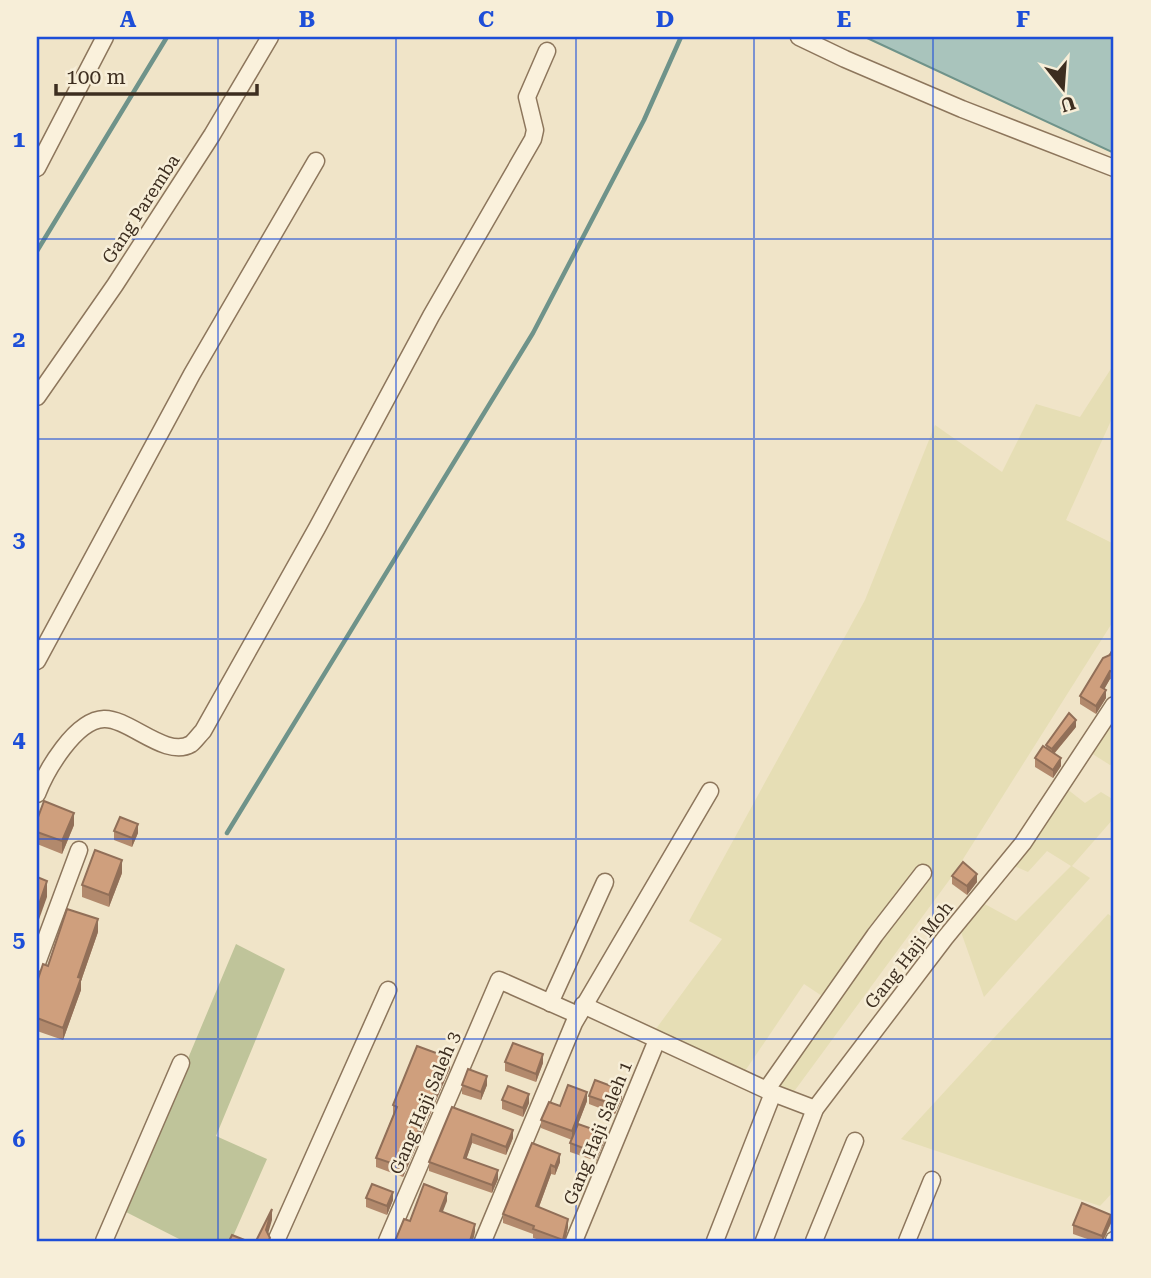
<svg xmlns="http://www.w3.org/2000/svg" width="1151" height="1278" viewBox="0 0 1151 1278" font-family="'Roboto Serif',serif">
<style>
.farmland{fill:#e6deb5}
.cemetery{fill:#bfc49a}
.water{fill:#a9c4bc;stroke:#6f938a;stroke-width:2}
.lines{fill:none;stroke-linecap:round;stroke-linejoin:round}
.stream{stroke:#6f938a;stroke-width:4.5}
.minor-casing{stroke:#8d765c;stroke-width:19}
.minor{stroke:#faf1dc;stroke-width:16}
.wall{fill:#b2896c}
.shaded-wall{fill:#916f58}
.building{fill:#cf9f7d;stroke:#916f58;stroke-width:2}
.grid{fill:none;stroke:#1d4ed8;stroke-width:2;stroke-opacity:0.55}
.labels{text-anchor:middle;stroke-width:5;stroke-linejoin:round;paint-order:stroke}
.street-label{font-size:18px;fill:#3d2e20;stroke:#f7eed8}
.neatline{fill:none;stroke:#1d4ed8;stroke-width:2.5}
.grid-label{font-size:23px;text-anchor:middle;font-weight:bold;fill:#1d4ed8}
</style>
<rect width="100%" height="100%" fill="#f0e4c8"/>
<!-- farmland -->
<g class="farmland">
<path d="M1114,364V414L1066,520L1114,544V620L953,875L790,1097L770,1086L828,1000L804,984L743,1074L650,1037L722,939L689,921L865,600L935,425L1002,472L1036,404L1080,417Z"/>
<path d="M1114,717V763L1110,765L1091,753Z"/>
<path d="M1067,789L1085,803L1101,792L1114,800V818L1072,866L1090,878L984,997L961,932L981,902L1016,921L1071,866L1047,851L1028,872L1014,866Z"/>
<path d="M1108,914L1114,918V1191L1100,1206L901,1139Z"/>
</g>
<!-- cemetery -->
<path class="cemetery" d="M236,944L285,969L216,1136L267,1159L231,1241H183L124,1211Z"/>
<!-- water -->
<path class="water" d="M865,37H1114V153Z"/>
<g class="lines">
<!-- stream -->
<g class="stream">
<path d="M37,251L167,37"/>
<path d="M227,833L533,333L644,120L681,37"/>
</g>
<!-- minor casing -->
<g class="minor-casing">
<g id="minor">
<path d="M799,37L845,59L962,109L1114,168"/>
<path d="M37,168L105,37"/>
<path d="M37,397L115,285L212,135L270,37"/>
<path d="M37,661L192,374L316,161"/>
<path d="M37,794C46,771 75,720 104,719C129,718 166,759 191,744C195,741 199,735 203,731L317,528L431,316L533,139L535,130L527,97L547,51"/>
<path d="M37,963L79,850"/>
<path d="M550,1003L605,882"/>
<path d="M583,1005L773,1093L815,1109"/>
<path d="M767,1089L875,935L923,873"/>
<path d="M104,1241L181,1063"/>
<path d="M276,1241L388,990"/>
<path d="M387,1241L499,980L578,1015"/>
<path d="M483,1241L574,1023L710,791"/>
<path d="M574,1241L657,1040"/>
<path d="M715,1241L773,1093"/>
<path d="M764,1241L815,1109L945,938L1023,843L1114,705"/>
<path d="M814,1241L855,1141"/>
<path d="M907,1241L932,1180"/>
<path d="M1114,1241V1240"/>
</g>
</g>
<!-- minor -->
<use href="#minor" class="minor"/>
</g>
<!-- wall -->
<g class="wall">
<path d="M1114,647V680L1110,679L1104,689L1106,698L1096,714L1080,704V696Z"/>
<path d="M1076,727L1054,754L1061,766L1053,778L1035,767V758L1046,748V745Z"/>
<path d="M37,820L74,825L62,854L37,844Z"/>
<path d="M114,831L138,833L132,847L114,840Z"/>
<path d="M122,873L109,907L82,897V885Z"/>
<path d="M952,876L977,882L967,895L952,884Z"/>
<path d="M98,932L81,981V990L63,1040L37,1031V982L48,966Z"/>
<path d="M505,1062L543,1063L536,1082L505,1071Z"/>
<path d="M450,1068L403,1177L376,1167V1158L393,1115V1105Z"/>
<path d="M462,1085H487L481,1100L462,1094Z"/>
<path d="M589,1096L622,1098L615,1114L589,1104Z"/>
<path d="M502,1100L529,1103L523,1117L502,1109Z"/>
<path d="M587,1101L578,1124L604,1142L596,1161L570,1152V1143L572,1140L541,1128V1120L560,1106Z"/>
<path d="M452,1107L513,1138L506,1155L472,1143L466,1159L498,1179L492,1193L429,1171V1162Z"/>
<path d="M532,1143L560,1162L555,1175L551,1174L539,1207L568,1227L565,1241H543L533,1238V1234L503,1223V1214Z"/>
<path d="M366,1198L393,1200L387,1215L366,1207Z"/>
<path d="M1111,1223L1103,1241H1093L1073,1234V1225Z"/>
</g>
<!-- shaded-wall -->
<g class="shaded-wall">
<path d="M1110,671V679L1101,695V687Z"/>
<path d="M1106,690V698L1096,714V706Z"/>
<path d="M1076,720V727L1052,756V749Z"/>
<path d="M1061,758V766L1053,778V770Z"/>
<path d="M74,813V825L62,854V841Z"/>
<path d="M138,824V833L132,847V838Z"/>
<path d="M122,860V873L109,907V895Z"/>
<path d="M977,874V882L967,895V886Z"/>
<path d="M47,881V897L37,925V910Z"/>
<path d="M98,919V932L81,981V990L63,1040V1028L78,977Z"/>
<path d="M543,1054V1063L536,1082V1074Z"/>
<path d="M450,1058V1068L403,1177V1167Z"/>
<path d="M487,1076V1085L481,1100V1092Z"/>
<path d="M622,1090V1098L615,1114V1105Z"/>
<path d="M587,1092V1101L572,1140V1131Z"/>
<path d="M529,1094V1103L523,1117V1108Z"/>
<path d="M513,1130V1138L506,1155V1147Z"/>
<path d="M604,1133V1142L596,1161V1153Z"/>
<path d="M472,1134V1143L464,1166V1158Z"/>
<path d="M560,1154V1162L555,1175V1167Z"/>
<path d="M551,1165V1174L536,1215V1206Z"/>
<path d="M498,1170V1179L492,1193V1185Z"/>
<path d="M393,1192V1200L387,1215V1206Z"/>
<path d="M447,1193V1201L440,1219V1211Z"/>
<path d="M272,1209V1220L266,1241V1230Z"/>
<path d="M1111,1215V1223L1103,1241H1102V1236Z"/>
<path d="M568,1219V1227L565,1241H563Z"/>
<path d="M475,1224V1232L473,1241H470Z"/>
</g>
<!-- building -->
<g class="building">
<path d="M1114,647V672L1110,671L1101,687L1106,690L1096,706L1080,696L1103,658L1110,655Z"/>
<path d="M1069,713L1076,720L1052,749L1046,745Z"/>
<path d="M1043,746L1061,758L1053,770L1035,758Z"/>
<path d="M44,801L74,813L62,841L37,832V820Z"/>
<path d="M120,817L138,824L132,838L114,831Z"/>
<path d="M95,850L122,860L109,895L82,885Z"/>
<path d="M963,862L977,874L967,886L952,876Z"/>
<path d="M37,877L47,881L37,910Z"/>
<path d="M67,909L98,919L78,977L81,978L63,1028L37,1018V982L43,964L48,966Z"/>
<path d="M513,1043L543,1054L536,1074L505,1062Z"/>
<path d="M417,1046L450,1058L403,1167L376,1158L397,1107L393,1105Z"/>
<path d="M468,1069L487,1076L481,1092L462,1085Z"/>
<path d="M595,1080L622,1090L615,1105L589,1096Z"/>
<path d="M568,1085L587,1092L572,1131L541,1120L549,1102L560,1106Z"/>
<path d="M508,1086L529,1094L523,1108L502,1100Z"/>
<path d="M452,1107L513,1130L506,1147L472,1134L464,1158L498,1170L492,1185L429,1162Z"/>
<path d="M578,1124L604,1133L596,1153L570,1143Z"/>
<path d="M532,1143L560,1154L555,1167L551,1165L536,1206L568,1219L563,1240L533,1229L534,1226L503,1214Z"/>
<path d="M372,1184L393,1192L387,1206L366,1198Z"/>
<path d="M424,1184L447,1193L440,1211L475,1224L470,1241H395L404,1219L410,1221Z"/>
<path d="M1082,1203L1111,1215L1102,1236L1073,1225Z"/>
<path d="M272,1209L266,1230L270,1238L268,1241H256Z"/>
<path d="M232,1235L247,1241H229Z"/>
</g>
<!-- grid -->
<path class="grid" d="M218,37V1241M396,37V1241M576,37V1241M754,37V1241M933,37V1241M37,239H1114M37,439H1114M37,639H1114M37,839H1114M37,1039H1114"/>
<g class="labels">
<!-- street labels -->
<g class="street-label">
<text transform="translate(141 209) rotate(-57)" y="6">Gang Paremba</text>
<text transform="translate(909 955) rotate(-52)" y="6">Gang Haji Moh</text>
<text transform="translate(425 1103) rotate(-67)" y="6">Gang Haji Saleh 3</text>
<text transform="translate(598 1133) rotate(-68)" y="6">Gang Haji Saleh 1</text>
</g>
</g>
<!-- border -->
<rect width="1151" height="1278" fill="none" stroke="#f7eed8" stroke-width="77"/>
<!-- north arrow -->
<g transform="translate(1063 88) rotate(163)" stroke="#f7eed8" stroke-width="5" paint-order="stroke">
<path d="M0-5L12 26L0 18L-12 26Z" fill="#3d2e20"/>
<text y="-10" font-size="19" font-weight="bold" text-anchor="middle" fill="#3d2e20">U</text>
</g>
<!-- scale -->
<path d="M56 84v10h201v-10" fill="none" stroke="#3d2e20" stroke-width="3.5"/>
<text x="66" y="84" font-size="21" fill="#3d2e20" stroke="#f7eed8" stroke-width="5" paint-order="stroke">100 m</text>
<rect x="38" y="38" width="1074" height="1202" class="neatline"/>
<g class="grid-label">
<text x="128" y="27">A</text>
<text x="307" y="27">B</text>
<text x="486" y="27">C</text>
<text x="665" y="27">D</text>
<text x="844" y="27">E</text>
<text x="1023" y="27">F</text>
<text x="19" y="147">1</text>
<text x="19" y="347">2</text>
<text x="19" y="547">3</text>
<text x="19" y="747">4</text>
<text x="19" y="947">5</text>
<text x="19" y="1147">6</text>
</g>
</svg>
